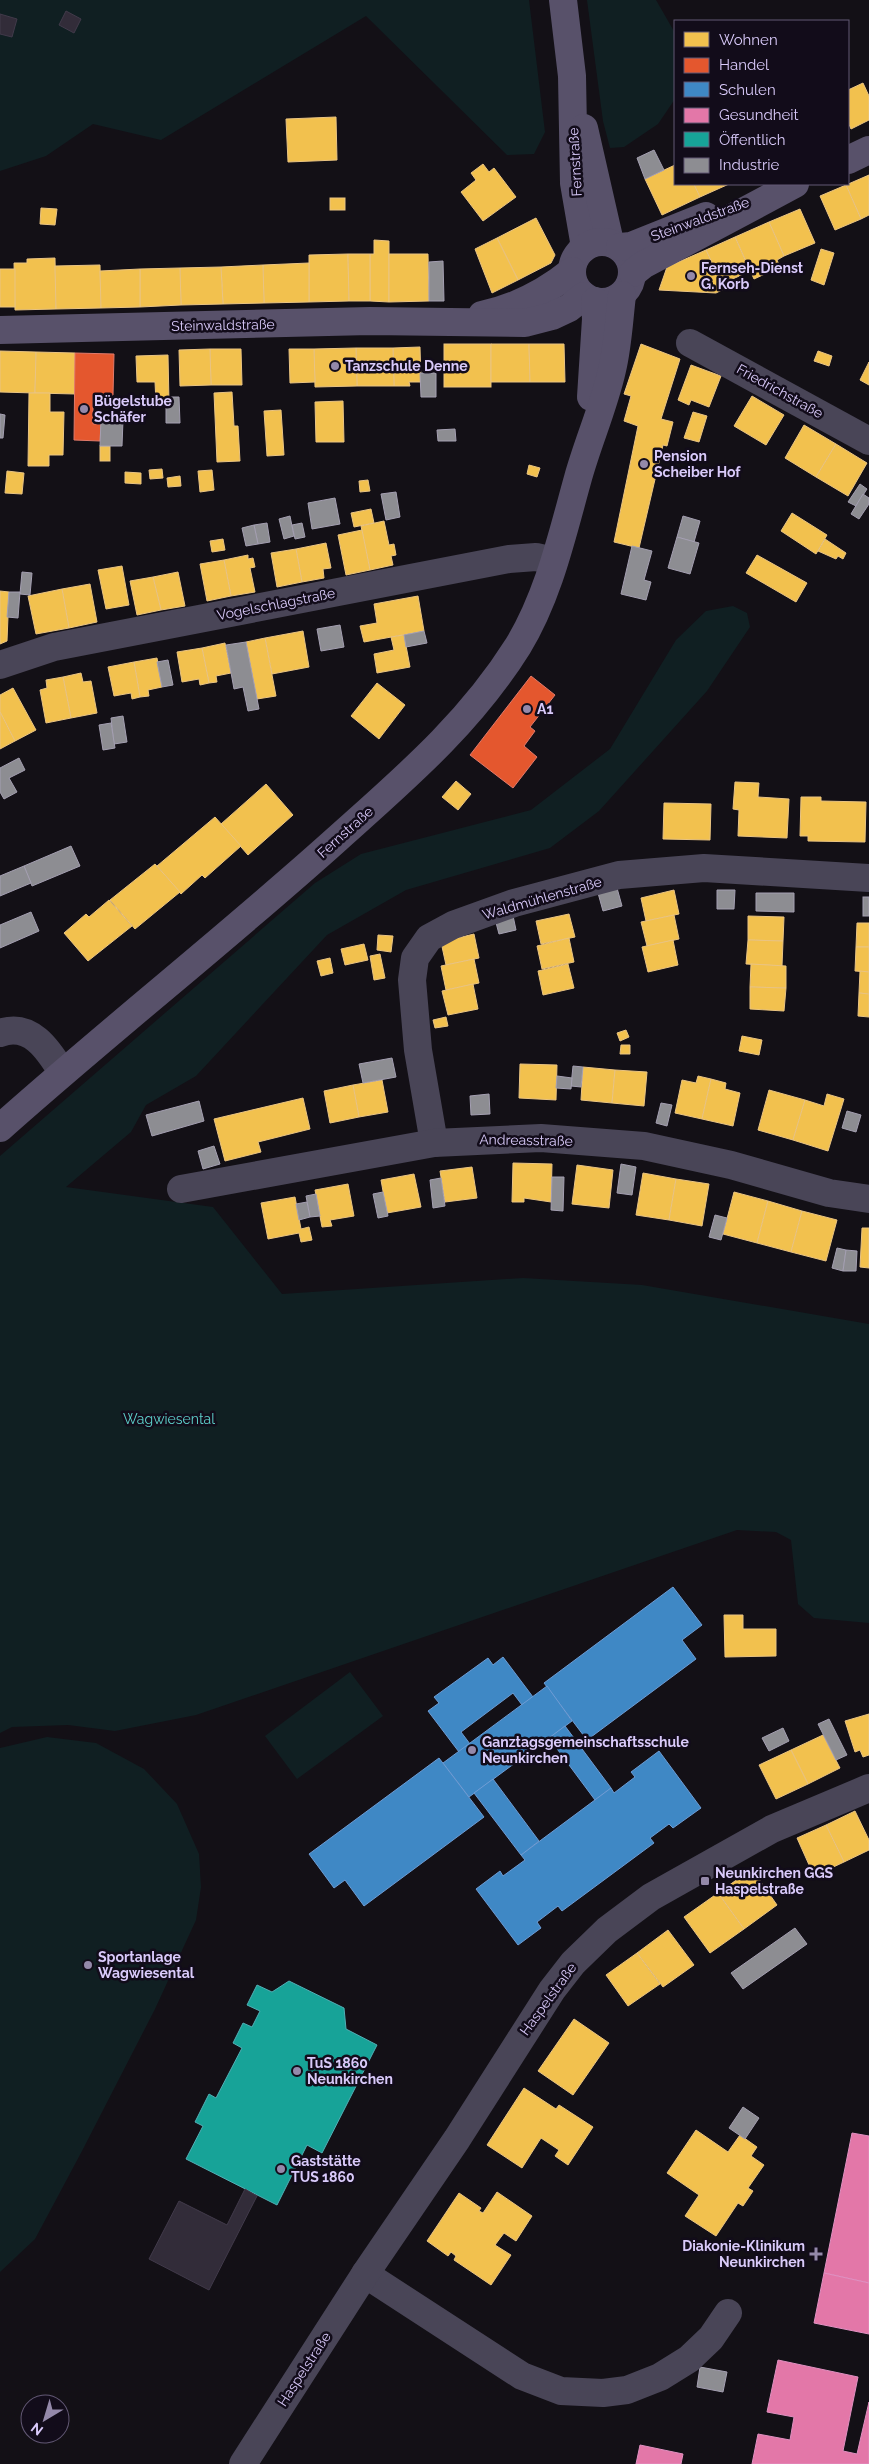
<svg xmlns="http://www.w3.org/2000/svg" width="869" height="2464" viewBox="0 0 869 2464" font-family="Raleway,sans-serif">
<style>
.green{fill:#101f22}
.homes{fill:#f2c14e;stroke:#eac482}
.shops{fill:#e4572e;stroke:#e17a6b}
.schools{fill:#3f88c5;stroke:#6d9cd5}
.health{fill:#e377a8;stroke:#e090c1}
.public{fill:#17a398;stroke:#51afb5}
.industry{fill:#8d8d92;stroke:#a49fb1}
.building{fill:#322c39;stroke:#413a4a}
.lines{fill:none;stroke-linecap:round;stroke-linejoin:round}
.street{stroke:#494557;stroke-width:28}
.secondary{stroke:#58516a;stroke-width:28}
.poi-dot{fill:#9489aa;stroke:#120c1a;stroke-width:2}
.labels{text-anchor:middle;stroke-width:5;stroke-linejoin:round;paint-order:stroke}
.street-label{font-size:14px;fill:#d9cafa;stroke:#120c1a}
.poi-label{font-size:14px;font-weight:bold;fill:#d9cafa;stroke:#120c1a;text-anchor:start}
.park-label{font-size:14px;fill:#5ed2cc;stroke:#120c1a}
</style>
<rect width="100%" height="100%" fill="#131016"/>
<!-- green -->
<g class="green">
<path d="M0,0H529L545,132L534,154L507,155L366,16L161,140L93,124L46,156L0,171Z"/>
<path d="M587,0H656L675,33V99L658,124L624,147L610,148L603,121Z"/>
<path d="M733,606L747,613L750,627L707,691L599,811L550,848L406,890L327,935L196,1076L146,1105L131,1132L66,1187L213,1207L282,1294L523,1278L642,1285L869,1324V1623L814,1618L798,1604L791,1540L776,1532L737,1530L196,1715L115,1731L68,1725L12,1727L0,1733V1156L315,883L361,854L531,810L610,749L676,640L706,611Z"/>
<path d="M350,1672L383,1716L297,1779L265,1736Z"/>
<path d="M47,1737L96,1743L144,1769L177,1804L199,1854L201,1887L196,1920L155,2009L82,2151L35,2239L0,2272V1748Z"/>
</g>
<!-- homes -->
<g class="homes">
<path d="M863,83L869,96V120L851,129L848,122V90Z"/>
<path d="M336,117L337,160L288,162L286,119Z"/>
<path d="M483,164L489,172L494,168L516,197L483,221L461,192L476,180L471,173Z"/>
<path d="M675,165V184H694L700,197L662,215L645,179Z"/>
<path d="M869,175V215L861,219L846,185Z"/>
<path d="M694,184H729L700,197Z"/>
<path d="M846,185L861,219L835,230L820,196Z"/>
<rect x="330" y="198" width="15" height="12"/>
<path d="M41,208L57,209L55,225L40,224Z"/>
<path d="M800,209L815,243L784,256L769,222Z"/>
<path d="M536,218L555,255L551,263L518,280L497,238Z"/>
<path d="M769,222L784,256L777,260L780,267L754,279L735,237Z"/>
<path d="M735,237L750,271L722,284L706,250Z"/>
<path d="M497,238L518,280L492,293L475,249Z"/>
<path d="M374,240L389,241V302L370,301V254H374Z"/>
<path d="M821,249L834,253L824,285L811,280Z"/>
<path d="M706,250L724,289L716,293L659,290L667,267Z"/>
<path d="M348,254L349,301L309,302V255Z"/>
<path d="M348,254H370V301H349Z"/>
<path d="M389,254H428L429,301L389,302Z"/>
<path d="M55,258L56,309L15,310L14,263H27V259Z"/>
<path d="M309,263V302L264,303L263,265Z"/>
<path d="M100,265L101,308L56,309L55,266Z"/>
<path d="M263,265L264,303L223,304L221,267Z"/>
<path d="M221,267L223,304L181,305L180,268Z"/>
<path d="M180,268L181,305L140,307V269Z"/>
<rect x="0" y="269" width="15" height="38"/>
<path d="M140,269V307L101,308L100,271Z"/>
<rect x="444" y="344" width="47" height="43"/>
<path d="M491,344H529L530,382H491Z"/>
<path d="M529,344H564L565,382H530Z"/>
<path d="M641,344L680,359L661,419L673,422L667,446L663,445L639,548L614,542L638,426L624,421L631,396L624,394Z"/>
<path d="M420,347L421,382H409L410,386H394L393,348Z"/>
<path d="M356,348H393L394,386H357Z"/>
<path d="M356,348L357,386L315,387L314,349Z"/>
<path d="M210,349H241L242,385H211Z"/>
<path d="M210,349L211,385L180,386L179,350Z"/>
<path d="M289,349H314L315,382L290,383Z"/>
<path d="M0,351L36,352L35,393L0,392Z"/>
<path d="M818,351L832,356L829,366L814,361Z"/>
<path d="M36,352L75,353V394L35,393Z"/>
<path d="M168,355L169,403H156L155,382H137L136,356Z"/>
<path d="M869,362V385L860,380Z"/>
<path d="M691,365L721,376L709,407L691,400L689,405L678,400Z"/>
<path d="M232,392L234,426H238L240,461L217,462L214,393Z"/>
<path d="M29,393H50V412H64L63,455H49V466H28Z"/>
<path d="M752,396L784,415L766,445L734,426Z"/>
<path d="M343,401L344,442H316L315,402Z"/>
<path d="M281,410L284,455L267,456L264,411Z"/>
<path d="M693,412L707,416L699,442L684,438Z"/>
<path d="M804,425L836,444L816,477L785,458Z"/>
<path d="M836,444L867,463L848,496L816,477Z"/>
<rect x="100" y="446" width="10" height="15"/>
<path d="M529,465L540,468L537,477L527,474Z"/>
<path d="M162,469L163,478L150,479L149,470Z"/>
<path d="M212,470L214,490L200,492L198,471Z"/>
<path d="M7,471L24,473L22,494L5,493Z"/>
<path d="M125,472L141,473V484L125,483Z"/>
<path d="M180,476L181,486L168,487L167,478Z"/>
<path d="M368,480L370,491L360,492L359,481Z"/>
<path d="M371,509L374,523L354,527L351,513Z"/>
<path d="M792,513L827,535L816,554L781,531Z"/>
<path d="M384,521L389,545L394,544L396,555L391,556L393,565L370,570L361,526Z"/>
<path d="M362,530L370,570L346,575L338,535Z"/>
<path d="M223,539L225,550L212,552L210,541Z"/>
<path d="M825,539L846,553L843,559L838,556L836,559L818,551Z"/>
<path d="M326,543L331,568L323,569L324,578L302,582L296,549Z"/>
<path d="M296,549L302,582L277,587L271,553Z"/>
<path d="M248,555V559L253,558L255,567L250,568L255,592L231,596L224,560Z"/>
<path d="M757,555L807,583L796,602L746,573Z"/>
<path d="M224,560L231,596L207,601L200,564Z"/>
<path d="M122,566L129,605L106,609L98,570Z"/>
<path d="M178,572L185,606L161,610L153,577Z"/>
<path d="M153,577L161,610L137,615L130,581Z"/>
<path d="M90,584L97,622L69,628L62,589Z"/>
<path d="M62,589L69,628L36,634L28,596Z"/>
<path d="M0,591L9,592L7,641L0,644Z"/>
<path d="M418,596L424,631L364,642L360,626L377,623L374,604Z"/>
<path d="M303,631L309,667L272,674L265,638Z"/>
<path d="M404,635L410,667L377,673L374,654L394,650L391,637Z"/>
<path d="M265,638L276,696L257,699L246,642Z"/>
<path d="M225,643L231,673L216,676L217,682L209,683L202,648Z"/>
<path d="M202,648L209,683L200,685L199,679L182,682L177,652Z"/>
<path d="M157,658L162,687L148,690L149,696L140,697L134,662Z"/>
<path d="M134,662L140,697L132,699L131,693L114,696L108,667Z"/>
<path d="M81,673L83,682L91,681L97,713L71,718L63,677Z"/>
<path d="M63,677L71,718L46,723L40,690L47,688L46,680Z"/>
<path d="M377,683L405,705L379,739L351,716Z"/>
<path d="M13,688L36,730L15,741L0,712V695Z"/>
<path d="M0,712L15,741L0,749Z"/>
<path d="M456,781L471,794L458,810L442,797Z"/>
<path d="M735,782L759,783L758,797L789,799L787,838L738,836L739,810L733,809Z"/>
<path d="M266,784L293,815L248,855L221,824Z"/>
<path d="M801,797H821V801L866,802L865,842L808,841V836H800Z"/>
<path d="M664,803L711,804L710,840L663,839Z"/>
<path d="M215,817L241,846L205,878L202,875L181,894L157,866Z"/>
<path d="M155,864L180,892L135,929L110,900Z"/>
<path d="M674,890L679,914L646,921L641,898Z"/>
<path d="M109,900L132,926L88,961L64,933L86,914L89,917Z"/>
<path d="M569,914L575,937L541,944L536,921Z"/>
<path d="M674,915L679,939L647,946L641,922Z"/>
<path d="M748,916L784,917L783,941L748,940Z"/>
<path d="M857,923H869V947H856Z"/>
<path d="M474,934L479,958L446,965L441,942Z"/>
<path d="M378,935L393,936L391,952L377,950Z"/>
<path d="M569,938L574,962L542,969L537,946Z"/>
<path d="M673,940L678,965L648,972L642,947Z"/>
<path d="M748,940L783,941L782,966L746,964Z"/>
<path d="M364,944L368,960L345,965L341,949Z"/>
<path d="M856,947H869V972L855,971Z"/>
<path d="M380,954L385,978L374,980L370,956Z"/>
<path d="M330,958L333,973L321,976L317,961Z"/>
<path d="M474,959L479,983L446,990L441,966Z"/>
<path d="M568,964L574,988L543,995L538,971Z"/>
<path d="M751,964L786,966V988L750,987Z"/>
<path d="M860,971L869,972V994L859,993Z"/>
<path d="M473,984L478,1009L448,1015L442,991Z"/>
<path d="M750,987L786,988L784,1011L750,1009Z"/>
<path d="M859,993L869,994V1017L858,1016Z"/>
<path d="M446,1017L448,1026L435,1028L433,1020Z"/>
<path d="M626,1030L629,1037L620,1041L617,1033Z"/>
<path d="M742,1036L762,1040L759,1055L739,1051Z"/>
<path d="M621,1045H630V1054H620Z"/>
<path d="M520,1064L557,1065L556,1100L519,1098Z"/>
<path d="M583,1067L615,1070L612,1103L581,1100Z"/>
<path d="M615,1070L647,1072L644,1106L612,1103Z"/>
<path d="M698,1076L711,1079L702,1119L675,1113L682,1080L696,1083Z"/>
<path d="M711,1079L726,1083L725,1089L740,1093L733,1126L702,1119Z"/>
<path d="M382,1080L388,1112L359,1117L353,1085Z"/>
<path d="M353,1085L359,1117L330,1123L324,1091Z"/>
<path d="M769,1090L805,1100L793,1140L758,1130Z"/>
<path d="M827,1094L844,1099L828,1151L793,1140L805,1100L824,1106Z"/>
<path d="M303,1098L310,1129L258,1142L261,1152L225,1161L214,1119Z"/>
<path d="M513,1163L552,1164L551,1202L524,1198V1202H512Z"/>
<path d="M577,1165L613,1170L609,1208L572,1204Z"/>
<path d="M472,1167L477,1198L445,1202L440,1171Z"/>
<path d="M643,1173L676,1179L669,1220L636,1215Z"/>
<path d="M414,1174L421,1207L387,1213L381,1180Z"/>
<path d="M676,1179L709,1184L702,1226L669,1220Z"/>
<path d="M348,1184L354,1216L330,1220L332,1226L322,1227L315,1190Z"/>
<path d="M734,1192L768,1201L757,1243L723,1234Z"/>
<path d="M295,1197L301,1229L309,1227L312,1240L301,1242L299,1233L268,1239L261,1203Z"/>
<path d="M768,1201L802,1211L791,1252L757,1243Z"/>
<path d="M802,1211L837,1220L826,1261L791,1252Z"/>
<path d="M862,1228H869V1268L860,1267Z"/>
<path d="M724,1615H743V1629H776V1656L725,1657Z"/>
<path d="M869,1714V1755L863,1757L860,1750L855,1752L845,1721Z"/>
<path d="M823,1735L840,1768L808,1784L791,1750Z"/>
<path d="M791,1750L808,1784L776,1799L759,1765Z"/>
<path d="M855,1811L869,1840V1850L844,1862L826,1825Z"/>
<path d="M826,1825L844,1862L814,1876L797,1838Z"/>
<path d="M752,1869L777,1905L744,1929L718,1893Z"/>
<path d="M718,1893L744,1929L710,1953L684,1917Z"/>
<path d="M668,1930L694,1965L663,1987L637,1953Z"/>
<path d="M637,1953L660,1984L628,2006L606,1975Z"/>
<path d="M574,2019L609,2043L573,2095L538,2071Z"/>
<path d="M524,2088L556,2109L559,2105L593,2127L568,2165L555,2156L559,2150L541,2138L522,2168L487,2145Z"/>
<path d="M696,2130L728,2152L740,2135L757,2147L751,2156L764,2165L748,2188L753,2191L743,2206L738,2203L716,2236L685,2216L699,2195L667,2173Z"/>
<path d="M497,2192L532,2216L516,2241L504,2233L495,2245L511,2255L491,2285L454,2260L456,2256L451,2252L448,2256L427,2241L459,2193L481,2208L479,2211L483,2213Z"/>
</g>
<!-- shops -->
<g class="shops">
<path d="M75,353L114,354L113,395L93,394V424H101L100,441L74,440Z"/>
<path d="M531,676L555,695L530,727L535,731L524,746L537,757L513,788L470,755Z"/>
</g>
<!-- schools -->
<g class="schools">
<path d="M673,1587L702,1625L682,1640L696,1659L587,1740L544,1683Z"/>
<path d="M503,1657L533,1697L522,1705L513,1693L461,1732L470,1744L459,1752L428,1711L439,1703L434,1697L488,1658L493,1665Z"/>
<path d="M547,1686L572,1721L469,1797L443,1763Z"/>
<path d="M565,1726L611,1788L595,1800L549,1738Z"/>
<path d="M659,1751L701,1808L673,1828L669,1824L650,1838L654,1843L562,1911L558,1906L537,1922L541,1928L518,1945L476,1889L500,1871L503,1876L525,1860L521,1855L611,1788L614,1793L635,1777L631,1772Z"/>
<path d="M439,1758L484,1817L364,1906L345,1880L334,1888L309,1854Z"/>
<path d="M493,1779L539,1841L521,1855L474,1793Z"/>
</g>
<!-- health -->
<g class="health">
<path d="M852,2133L869,2136V2283L824,2273Z"/>
<path d="M824,2273L869,2283V2334L814,2323Z"/>
<path d="M778,2360L858,2377L843,2451L857,2454L869,2402V2464H752L758,2434L790,2440L794,2417L767,2412Z"/>
<path d="M640,2445L683,2454L681,2464H636Z"/>
</g>
<!-- public -->
<path class="public" d="M289,1981L344,2008L346,2029L377,2045L322,2153L307,2145L277,2205L186,2159L203,2126L195,2122L209,2094L216,2098L242,2048L233,2043L243,2023L252,2027L260,2011L247,2005L257,1985L272,1992Z"/>
<!-- industry -->
<g class="industry">
<path d="M654,150L664,170L645,179L637,158Z"/>
<path d="M443,261L444,301H429V262Z"/>
<path d="M420,373H436V397H421Z"/>
<path d="M169,397H179L180,423H166V403H169Z"/>
<path d="M0,414L5,415L3,438H0Z"/>
<path d="M101,420H123L122,446H100Z"/>
<path d="M455,429L456,441H438L437,430Z"/>
<path d="M860,484L867,489L856,506L848,502Z"/>
<path d="M396,492L400,517L386,520L381,494Z"/>
<path d="M863,494L869,498V504L859,519L851,514Z"/>
<path d="M335,498L340,524L312,529L308,503Z"/>
<path d="M290,516L294,536L284,539L279,519Z"/>
<path d="M683,516L700,521L694,542L677,537Z"/>
<path d="M267,523L270,542L258,544L254,525Z"/>
<path d="M302,523L305,537L295,539L292,525Z"/>
<path d="M254,525L258,544L246,546L242,528Z"/>
<path d="M677,537L699,543L690,574L668,568Z"/>
<path d="M632,546L652,551L644,580L651,582L646,600L621,594Z"/>
<path d="M22,572L32,573L30,595L20,594Z"/>
<path d="M9,592H20L18,618L7,617Z"/>
<path d="M340,625L344,647L321,651L317,629Z"/>
<path d="M424,631L427,643L406,647L404,635Z"/>
<path d="M246,642L259,709L248,711L243,687L234,689L226,645Z"/>
<path d="M168,660L173,685L162,687L157,662Z"/>
<path d="M123,716L127,742L114,744L111,718Z"/>
<path d="M111,723L115,748L103,750L99,725Z"/>
<path d="M19,758L25,770L9,778L17,792L4,799L0,792V768Z"/>
<path d="M71,846L80,866L32,886L24,866Z"/>
<path d="M24,866L31,883L0,896V876Z"/>
<path d="M617,888L622,906L603,911L598,893Z"/>
<path d="M717,890H735L734,909H717Z"/>
<path d="M756,893H794V912L756,911Z"/>
<rect x="863" y="897" width="6" height="19"/>
<path d="M512,911L516,930L499,934L494,915Z"/>
<path d="M31,912L39,931L0,948V925Z"/>
<path d="M392,1058L396,1077L363,1083L359,1064Z"/>
<path d="M573,1066L583,1067L581,1087L571,1086Z"/>
<path d="M557,1076L572,1078L571,1089L556,1088Z"/>
<path d="M489,1094L490,1114L471,1115L470,1096Z"/>
<path d="M199,1101L204,1121L152,1136L146,1115Z"/>
<path d="M661,1103L672,1105L667,1126L656,1123Z"/>
<path d="M847,1111L861,1115L856,1132L842,1128Z"/>
<path d="M214,1146L220,1164L203,1169L198,1151Z"/>
<path d="M621,1164L636,1167L632,1195L617,1193Z"/>
<path d="M552,1177H564L563,1211L551,1210Z"/>
<path d="M441,1178L445,1206L433,1208L430,1180Z"/>
<path d="M383,1192L388,1216L378,1218L373,1194Z"/>
<path d="M316,1194L320,1216L310,1217L306,1196Z"/>
<path d="M307,1202L310,1217L299,1220L296,1204Z"/>
<path d="M715,1215L727,1218L721,1240L709,1237Z"/>
<path d="M837,1248L846,1250L843,1271L832,1268Z"/>
<path d="M846,1250L857,1251L856,1271H843Z"/>
<path d="M829,1719L847,1755L836,1760L818,1724Z"/>
<path d="M783,1728L789,1741L769,1751L762,1738Z"/>
<path d="M795,1928L807,1944L743,1989L731,1973Z"/>
<path d="M743,2107L759,2118L745,2139L729,2128Z"/>
<path d="M700,2367L727,2372L723,2392L697,2387Z"/>
</g>
<!-- building -->
<g class="building">
<path d="M66,11L81,19L74,33L59,25Z"/>
<path d="M0,14L17,19L12,37L0,34Z"/>
<path d="M245,2189L257,2196L209,2290L149,2259L179,2201L227,2225Z"/>
</g>
<g class="lines">
<!-- street -->
<g class="street">
<path d="M690,343L869,441"/>
<path d="M0,665L54,647L509,559L536,557L554,561"/>
<path d="M0,1033C30,1022 48,1049 62,1072"/>
<path d="M434,1143L418,1050L412,980L415,958L429,938L453,925L514,903L619,875L704,868L869,878"/>
<path d="M181,1189L434,1143L541,1138L644,1146L731,1165L829,1193L869,1199"/>
<path d="M365,2274L522,2376L561,2391L603,2393L627,2390L660,2377L689,2359L711,2338L728,2313"/>
<path d="M243,2464L365,2274L457,2139L552,1990L573,1963L607,1930L651,1897L772,1829L869,1788"/>
</g>
<!-- secondary -->
<g class="secondary">
<path d="M563,0L572,76L574,183L584,241L583,249"/>
<path d="M584,128L610,242"/>
<path d="M848,160L869,150"/>
<circle cx="602" cy="272" r="30"/>
<path d="M620,247L631,246L706,216"/>
<path d="M633,273L643,265L795,184"/>
<path d="M482,315C515,308 546,292 572,271"/>
<path d="M0,330L370,321L525,323L552,316L569,308L584,296"/>
<path d="M591,397L596,319L595,301"/>
<path d="M0,1128C111,1029 227,938 337,839C405,778 469,724 518,646C549,595 562,535 578,478C588,442 604,406 612,370C618,345 619,320 622,295"/>
</g>
</g>
<!-- markers -->
<g class="poi-dot">
<circle cx="691" cy="276" r="5"/>
<circle cx="335" cy="366" r="5"/>
<circle cx="84" cy="409" r="5"/>
<circle cx="644" cy="464" r="5"/>
<circle cx="527" cy="709" r="5"/>
<circle cx="472" cy="1750" r="5"/>
<rect x="700" y="1876" width="10" height="10" rx="2.5"/>
<circle cx="88" cy="1965" r="5"/>
<circle cx="297" cy="2071" r="5"/>
<circle cx="281" cy="2169" r="5"/>
<path d="M813.5 2246.5h5v5h5v5h-5v5h-5v-5h-5v-5h5z"/>
</g>
<g class="labels">
<!-- street labels -->
<g class="street-label">
<text transform="translate(575 162) rotate(-93)" y="5">Fernstraße</text>
<text transform="translate(700 219) rotate(-20)" y="5">Steinwaldstraße</text>
<text transform="translate(223 325) rotate(-1)" y="5">Steinwaldstraße</text>
<text transform="translate(780 391) rotate(29)" y="5">Friedrichstraße</text>
<text transform="translate(276 604) rotate(-11)" y="5">Vogelschlagstraße</text>
<text transform="translate(345 832) rotate(-42)" y="5">Fernstraße</text>
<text transform="translate(542 898) rotate(-16)" y="5">Waldmühlenstraße</text>
<text transform="translate(526 1140) rotate(1)" y="5">Andreasstraße</text>
<text transform="translate(548 1999) rotate(-54)" y="5">Haspelstraße</text>
<text transform="translate(304 2369) rotate(-57)" y="5">Haspelstraße</text>
</g>
<!-- poi labels -->
<g class="poi-label">
<text x="701" y="273">Fernseh-Dienst<tspan x="701" dy="16">G. Korb</tspan></text>
<text x="345" y="371">Tanzschule Denne</text>
<text x="94" y="406">Bügelstube<tspan x="94" dy="16">Schäfer</tspan></text>
<text x="654" y="461">Pension<tspan x="654" dy="16">Scheiber Hof</tspan></text>
<text x="537" y="714">A1</text>
<text x="482" y="1747">Ganztagsgemeinschaftsschule<tspan x="482" dy="16">Neunkirchen</tspan></text>
<text x="715" y="1878">Neunkirchen GGS<tspan x="715" dy="16">Haspelstraße</tspan></text>
<text x="98" y="1962">Sportanlage<tspan x="98" dy="16">Wagwiesental</tspan></text>
<text x="307" y="2068">TuS 1860<tspan x="307" dy="16">Neunkirchen</tspan></text>
<text x="291" y="2166">Gaststätte<tspan x="291" dy="16">TUS 1860</tspan></text>
<text x="805" y="2251" text-anchor="end">Diakonie-Klinikum<tspan x="805" dy="16">Neunkirchen</tspan></text>
</g>
<!-- park labels -->
<g class="park-label">
<text x="169" y="1424">Wagwiesental</text>
</g>
</g>
<!-- legend -->
<rect x="674" y="20" width="175" height="165" fill="#120c1a" stroke="#625874"/>
<rect x="684" y="32" width="25" height="15" fill="#f2c14e" stroke="#625874"/>
<text x="719" y="45" font-size="15" fill="#d9cafa">Wohnen</text>
<rect x="684" y="58" width="25" height="15" fill="#e4572e" stroke="#625874"/>
<text x="719" y="70" font-size="15" fill="#d9cafa">Handel</text>
<rect x="684" y="82" width="25" height="15" fill="#3f88c5" stroke="#625874"/>
<text x="719" y="95" font-size="15" fill="#d9cafa">Schulen</text>
<rect x="684" y="108" width="25" height="15" fill="#e377a8" stroke="#625874"/>
<text x="719" y="120" font-size="15" fill="#d9cafa">Gesundheit</text>
<rect x="684" y="132" width="25" height="15" fill="#17a398" stroke="#625874"/>
<text x="719" y="145" font-size="15" fill="#d9cafa">Öffentlich</text>
<rect x="684" y="158" width="25" height="15" fill="#8d8d92" stroke="#625874"/>
<text x="719" y="170" font-size="15" fill="#d9cafa">Industrie</text>
<!-- north arrow -->
<g transform="translate(45 2419) rotate(218)"><circle r="24" fill="#120c1a" stroke="#625874"/>
<path d="M0-4L9 19L0 12L-9 19Z" fill="#9489aa"/>
<text y="-8" font-size="14" font-weight="bold" text-anchor="middle" fill="#d9cafa">N</text>
</g>
</svg>
